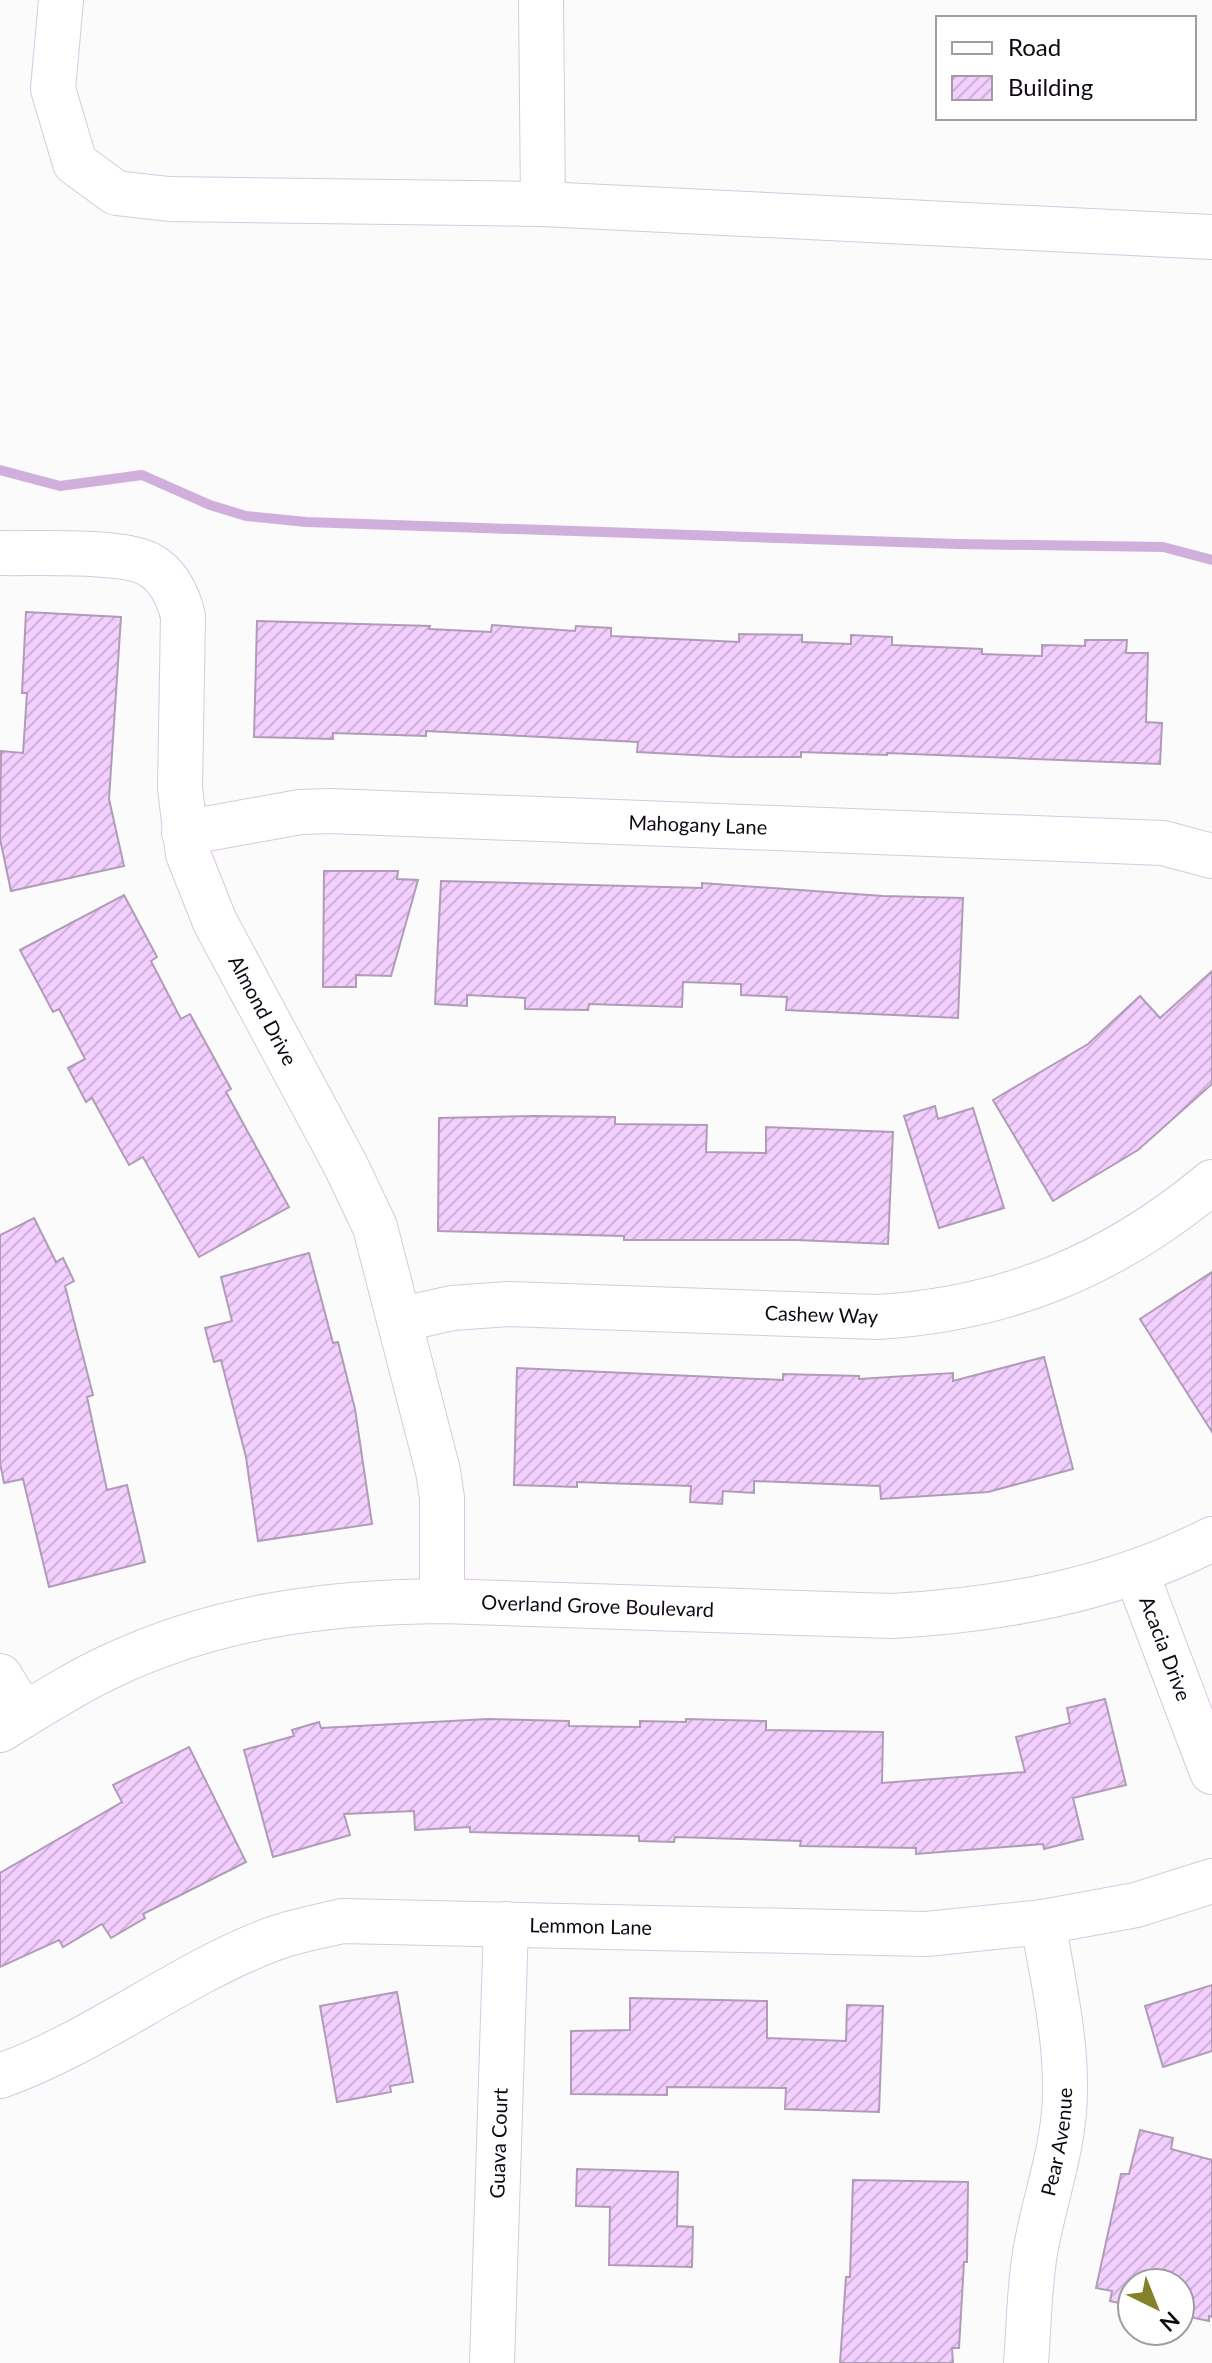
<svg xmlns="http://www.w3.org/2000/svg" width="1212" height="2363" viewBox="0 0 1212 2363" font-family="Lato,sans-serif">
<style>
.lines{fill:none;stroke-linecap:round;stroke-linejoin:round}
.stream{stroke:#d1afdc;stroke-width:10}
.building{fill:url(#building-hatch);stroke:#b19cb7;stroke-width:2}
.minor-casing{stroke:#dcc6e3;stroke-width:46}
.minor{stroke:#fff;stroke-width:44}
.labels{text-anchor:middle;stroke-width:6;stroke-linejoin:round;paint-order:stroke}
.street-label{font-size:20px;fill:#100913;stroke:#fff}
</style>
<defs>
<pattern id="building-hatch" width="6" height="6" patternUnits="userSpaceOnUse" patternTransform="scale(2)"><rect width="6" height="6" fill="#f2cffe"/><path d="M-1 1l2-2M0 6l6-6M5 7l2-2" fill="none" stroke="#ceb0d9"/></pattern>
</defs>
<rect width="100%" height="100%" fill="#fbfbfb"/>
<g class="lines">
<!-- stream -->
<path class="stream" d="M0,470L60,486L142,475L210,505L246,516L306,522L958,544L1163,547L1212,560"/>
</g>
<!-- building -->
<g class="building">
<path d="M26,612L121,617L109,799L124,866L11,891L0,839L1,751L23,753L27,693H22Z"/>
<path d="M257,621L430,626L429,629L491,632L492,625L575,631L576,626L611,628V636L739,642V634L802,635V642L851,644V635L892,637V645L982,649V654L1042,656V645L1085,646V640H1127L1126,653H1148L1146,722L1162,723L1160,764L887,753V755L801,752V757H732L637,752L638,742L426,731V736L333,733V739L254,737Z"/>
<path d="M324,871H398L397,879L418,880L391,976L356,975V987H323Z"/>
<path d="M441,881L702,888V883L883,896L963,898L958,1018L786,1010L787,997L741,995V984L683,982L682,1007L589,1004L588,1010L525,1009V998L467,995V1006L435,1004Z"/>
<path d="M124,895L157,957L151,961L181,1019L190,1014L231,1089L226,1092L289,1207L199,1257L143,1157L129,1165L92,1098L86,1102L68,1068L85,1059L59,1009L53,1012L20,950Z"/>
<path d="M1212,971V1084L1138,1150L1053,1201L993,1100L1088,1044L1140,996L1160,1018Z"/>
<path d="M935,1106L938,1119L973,1108L1004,1208L939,1228L904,1116Z"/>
<path d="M535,1116L615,1117V1124L707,1125L706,1152L766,1153V1127L893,1132L888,1244L797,1240H624V1236L438,1231L439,1118Z"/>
<path d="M34,1218L56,1262L63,1258L74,1281L65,1286L93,1395L87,1397L107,1490L127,1485L145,1562L49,1587L23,1479L4,1483L0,1463V1235Z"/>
<path d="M309,1253L333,1343L338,1342L355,1409L372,1524L258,1541L246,1457L221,1360L214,1362L205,1328L232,1321L221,1277Z"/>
<path d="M1212,1272V1432L1140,1319Z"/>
<path d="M1044,1357L1073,1469L988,1492L881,1499L880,1486L754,1481V1493L723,1491L722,1504L690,1502L691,1486L577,1482V1487L514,1485L517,1368L783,1380V1374L859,1376V1379L953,1373V1381Z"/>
<path d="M1105,1699L1126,1785L1073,1798L1083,1839L1044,1849L1043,1844L916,1854V1848L800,1846L801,1841L675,1837L674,1842L639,1841V1836L470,1832V1827L415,1830L414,1811L344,1814L350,1835L273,1857L244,1750L294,1736L292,1730L319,1722L321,1728L488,1719L569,1721V1726L640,1727V1721L686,1722V1719L766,1721V1730L883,1732L882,1783L1025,1772L1016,1737L1070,1723L1067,1708Z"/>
<path d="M189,1747L246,1862L143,1914L145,1918L111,1938L102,1924L63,1947L59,1940L0,1967V1873L122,1802L113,1785Z"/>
<path d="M1212,1985V2051L1163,2067L1145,2006Z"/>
<path d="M397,1992L413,2082L390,2086L391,2092L337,2102L320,2006Z"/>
<path d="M630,1998L767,2001V2038L846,2041L847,2005L883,2006L879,2112L785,2109L786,2088L667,2087V2095L571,2094V2031L630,2030Z"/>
<path d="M1140,2130L1173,2138L1171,2149L1212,2160V2317L1209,2316V2321L1180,2315V2283H1132V2306L1110,2301L1112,2291L1096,2288L1121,2174H1129Z"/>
<path d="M577,2169L678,2172L677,2226L693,2227L692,2267L609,2265L610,2207L576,2206Z"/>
<path d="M853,2180L968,2182L967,2262H964L959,2348H952L953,2363H840L846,2277H850Z"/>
</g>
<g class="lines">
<!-- minor casing -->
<g class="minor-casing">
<g id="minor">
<path d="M61,0L53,89L75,163L116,193L169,199L543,204L1212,237"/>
<path d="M541,0L543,204"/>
<path id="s1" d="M0,553C34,554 124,549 150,565C169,576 178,596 183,616L180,788L188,854L215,922L346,1166L375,1227L438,1471L442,1498V1601"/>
<path id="s2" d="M184,833L300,812L330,811L1163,843L1212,856"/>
<path id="s3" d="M399,1320L452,1308L509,1304L878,1317C1007,1309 1113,1265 1212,1182"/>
<path id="s4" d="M1136,1572L1212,1772"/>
<path d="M0,1676L24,1715"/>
<path id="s5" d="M0,1730C36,1708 72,1684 111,1666C217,1616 326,1602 442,1601L892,1616C1002,1610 1112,1590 1212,1539"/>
<path id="s6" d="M0,2076C96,2042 176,1976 270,1940C293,1931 318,1927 342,1921L926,1934L1043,1922L1136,1905L1212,1881"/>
<path id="s7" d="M492,2363L506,1924"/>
<path id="s8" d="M1026,2363C1029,2327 1029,2289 1035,2253C1044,2199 1065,2147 1065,2091C1066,2035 1052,1977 1043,1922"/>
</g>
</g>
<!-- minor -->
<use href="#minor" class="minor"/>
</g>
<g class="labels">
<!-- street labels -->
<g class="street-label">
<text dy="7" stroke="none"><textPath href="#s2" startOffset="516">Mahogany Lane</textPath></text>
<text dy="7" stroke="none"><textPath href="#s1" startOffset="626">Almond Drive</textPath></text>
<text dy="7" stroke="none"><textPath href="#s3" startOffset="424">Cashew Way</textPath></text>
<text dy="7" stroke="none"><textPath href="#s5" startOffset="624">Overland Grove Boulevard</textPath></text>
<text dy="7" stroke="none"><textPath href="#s4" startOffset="82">Acacia Drive</textPath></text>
<text dy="7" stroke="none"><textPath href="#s6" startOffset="626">Lemmon Lane</textPath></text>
<text dy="7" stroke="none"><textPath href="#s8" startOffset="224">Pear Avenue</textPath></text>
<text dy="7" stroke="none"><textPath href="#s7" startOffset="220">Guava Court</textPath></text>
</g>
</g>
<!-- legend -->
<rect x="936" y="16" width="260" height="104" fill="#ffffff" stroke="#9f9da1" stroke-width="2"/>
<rect x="952" y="42" width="40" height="12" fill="#ffffff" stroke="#9f9da1" stroke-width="2"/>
<text x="1008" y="56" font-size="24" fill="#100913">Road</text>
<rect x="952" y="76" width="40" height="24" fill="url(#building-hatch)" stroke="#9f9da1" stroke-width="2"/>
<text x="1008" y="96" font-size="24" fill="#100913">Building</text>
<!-- north arrow -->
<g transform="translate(1156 2307) rotate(137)"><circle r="38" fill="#ffffff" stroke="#9f9da1" stroke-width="2"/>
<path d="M0-6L14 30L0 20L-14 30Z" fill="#83812a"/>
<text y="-12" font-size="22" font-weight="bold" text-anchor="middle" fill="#100913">N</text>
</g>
</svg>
